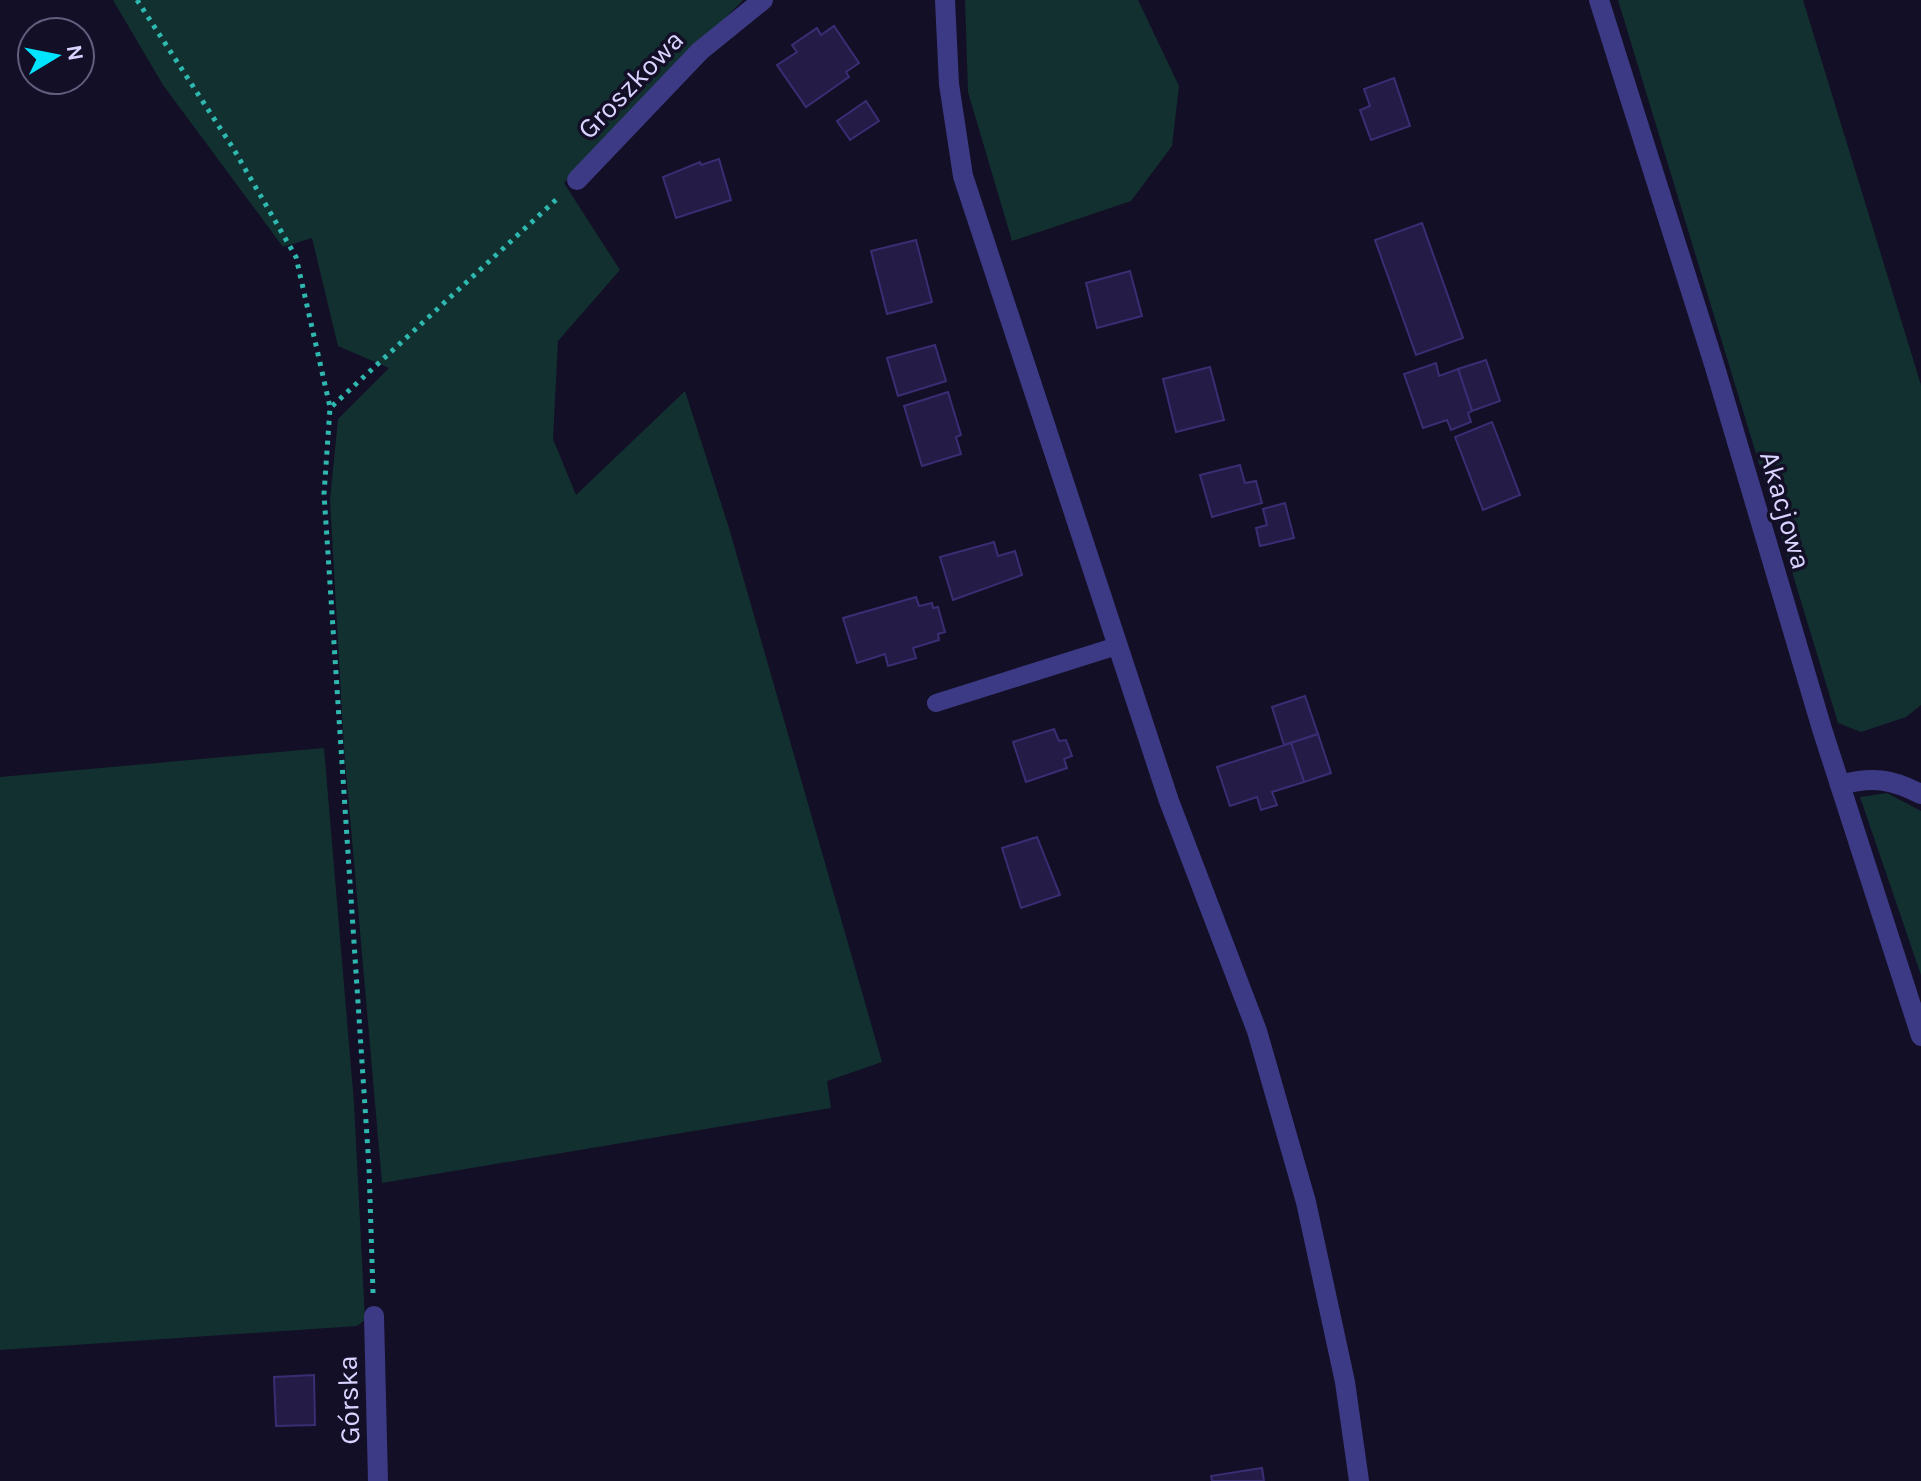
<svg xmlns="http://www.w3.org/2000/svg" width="1921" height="1481" viewBox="0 0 1921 1481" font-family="Karla,sans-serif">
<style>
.green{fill:#12302f}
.building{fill:#241b47;stroke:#3b2d73;stroke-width:2}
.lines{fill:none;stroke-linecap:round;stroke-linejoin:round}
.path{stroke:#2fb8b0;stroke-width:5;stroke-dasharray:4 6;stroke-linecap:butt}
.lane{stroke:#3d3a85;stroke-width:18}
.street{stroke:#3d3a85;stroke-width:20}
.labels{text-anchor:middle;stroke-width:7;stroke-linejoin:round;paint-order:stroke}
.street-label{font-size:28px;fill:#d9d4ff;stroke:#130f26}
</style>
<rect width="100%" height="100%" fill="#130f26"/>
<!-- green -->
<g class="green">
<path d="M113,0H743L564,183L620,270L558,341L553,439L576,495L685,391L729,528L882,1062L827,1081L831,1108L382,1183L344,748L330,500L338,419L389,368L338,346L312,238L283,247L163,85Z"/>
<path d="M965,0H1138L1179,86L1172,146L1131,201L1012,241L968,92Z"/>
<path d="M1618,0H1803L1921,385V705L1906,717L1861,732L1838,723Z"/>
<path d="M324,748L354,1103L365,1320L357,1326L0,1350V777Z"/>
<path d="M1887,793L1921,811V975L1860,797Z"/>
</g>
<!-- building -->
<g class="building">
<path d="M834,26L859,63L846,72L849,77L806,107L777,65L797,52L792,45L817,28L821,35Z"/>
<path d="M1394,78L1410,126L1371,140L1360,110L1370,106L1364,89Z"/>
<path d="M866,101L879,121L850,140L837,121Z"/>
<path d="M719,159L731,200L676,218L663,177L700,162L701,165Z"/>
<path d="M1422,223L1463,338L1416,355L1375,240Z"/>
<path d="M916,240L932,302L887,314L871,251Z"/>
<path d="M1130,271L1142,316L1097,328L1086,283Z"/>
<path d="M935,345L946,381L898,396L887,358Z"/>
<path d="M1486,360L1500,401L1472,411L1458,369Z"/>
<path d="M1436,363L1439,376L1458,369L1472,411L1468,413L1471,422L1451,430L1447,420L1423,428L1404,374Z"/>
<path d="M1210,367L1224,420L1176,432L1163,379Z"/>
<path d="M948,392L961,435L956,437L961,454L922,466L904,406Z"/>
<path d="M1492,422L1520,495L1483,510L1455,437Z"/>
<path d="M1240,465L1245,483L1256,481L1262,503L1212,517L1200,475Z"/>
<path d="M1285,503L1294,538L1260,546L1256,528L1267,525L1263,509Z"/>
<path d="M994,542L998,556L1015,551L1022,575L953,600L940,557Z"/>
<path d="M916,597L919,606L932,603L933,608L938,607L945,632L938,634L939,640L913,648L916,658L888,666L885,654L857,663L843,618Z"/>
<path d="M1305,696L1318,734L1284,745L1272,707Z"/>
<path d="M1054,729L1059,741L1066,740L1072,756L1064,759L1067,768L1026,782L1013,742Z"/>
<path d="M1318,734L1331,773L1304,782L1291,743Z"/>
<path d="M1291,743L1304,782L1272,792L1277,805L1261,810L1257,797L1230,806L1217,767Z"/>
<path d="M1037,837L1060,895L1021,908L1002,848Z"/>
<path d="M314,1375L315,1425L276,1426L274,1377Z"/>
<path d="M1262,1468L1264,1481H1212L1211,1476Z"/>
</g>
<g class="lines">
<!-- path -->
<g class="path">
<path d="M137,0L233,148L296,257L330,407"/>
<path d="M373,1293L369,1167L324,494L330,408L559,197"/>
</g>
<!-- lane -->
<path class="lane" d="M936,703L1117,646"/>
<!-- street -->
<g class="street">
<path d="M945,0L949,84L963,176L1169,801L1257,1031L1306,1202L1345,1382L1359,1481"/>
<path d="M1599,0L1714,364L1822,729L1921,1036"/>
<path d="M577,180L700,51L763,0"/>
<path d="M1840,785C1873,776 1891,779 1921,794"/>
<path d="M374,1316L378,1481"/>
</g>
</g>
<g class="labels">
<!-- street labels -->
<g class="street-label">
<text transform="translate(630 84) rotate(-46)" y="10">Groszkowa</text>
<text transform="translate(1786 510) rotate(74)" y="10">Akacjowa</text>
<text transform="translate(348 1400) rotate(-92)" y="10">Górska</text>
</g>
</g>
<!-- north arrow -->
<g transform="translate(56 56) rotate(80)"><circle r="38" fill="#130f26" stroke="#625e7d" stroke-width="2"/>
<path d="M0-6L14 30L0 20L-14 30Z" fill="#00e5ff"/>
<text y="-12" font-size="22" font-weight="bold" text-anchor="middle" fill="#d9d4ff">N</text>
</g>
</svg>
